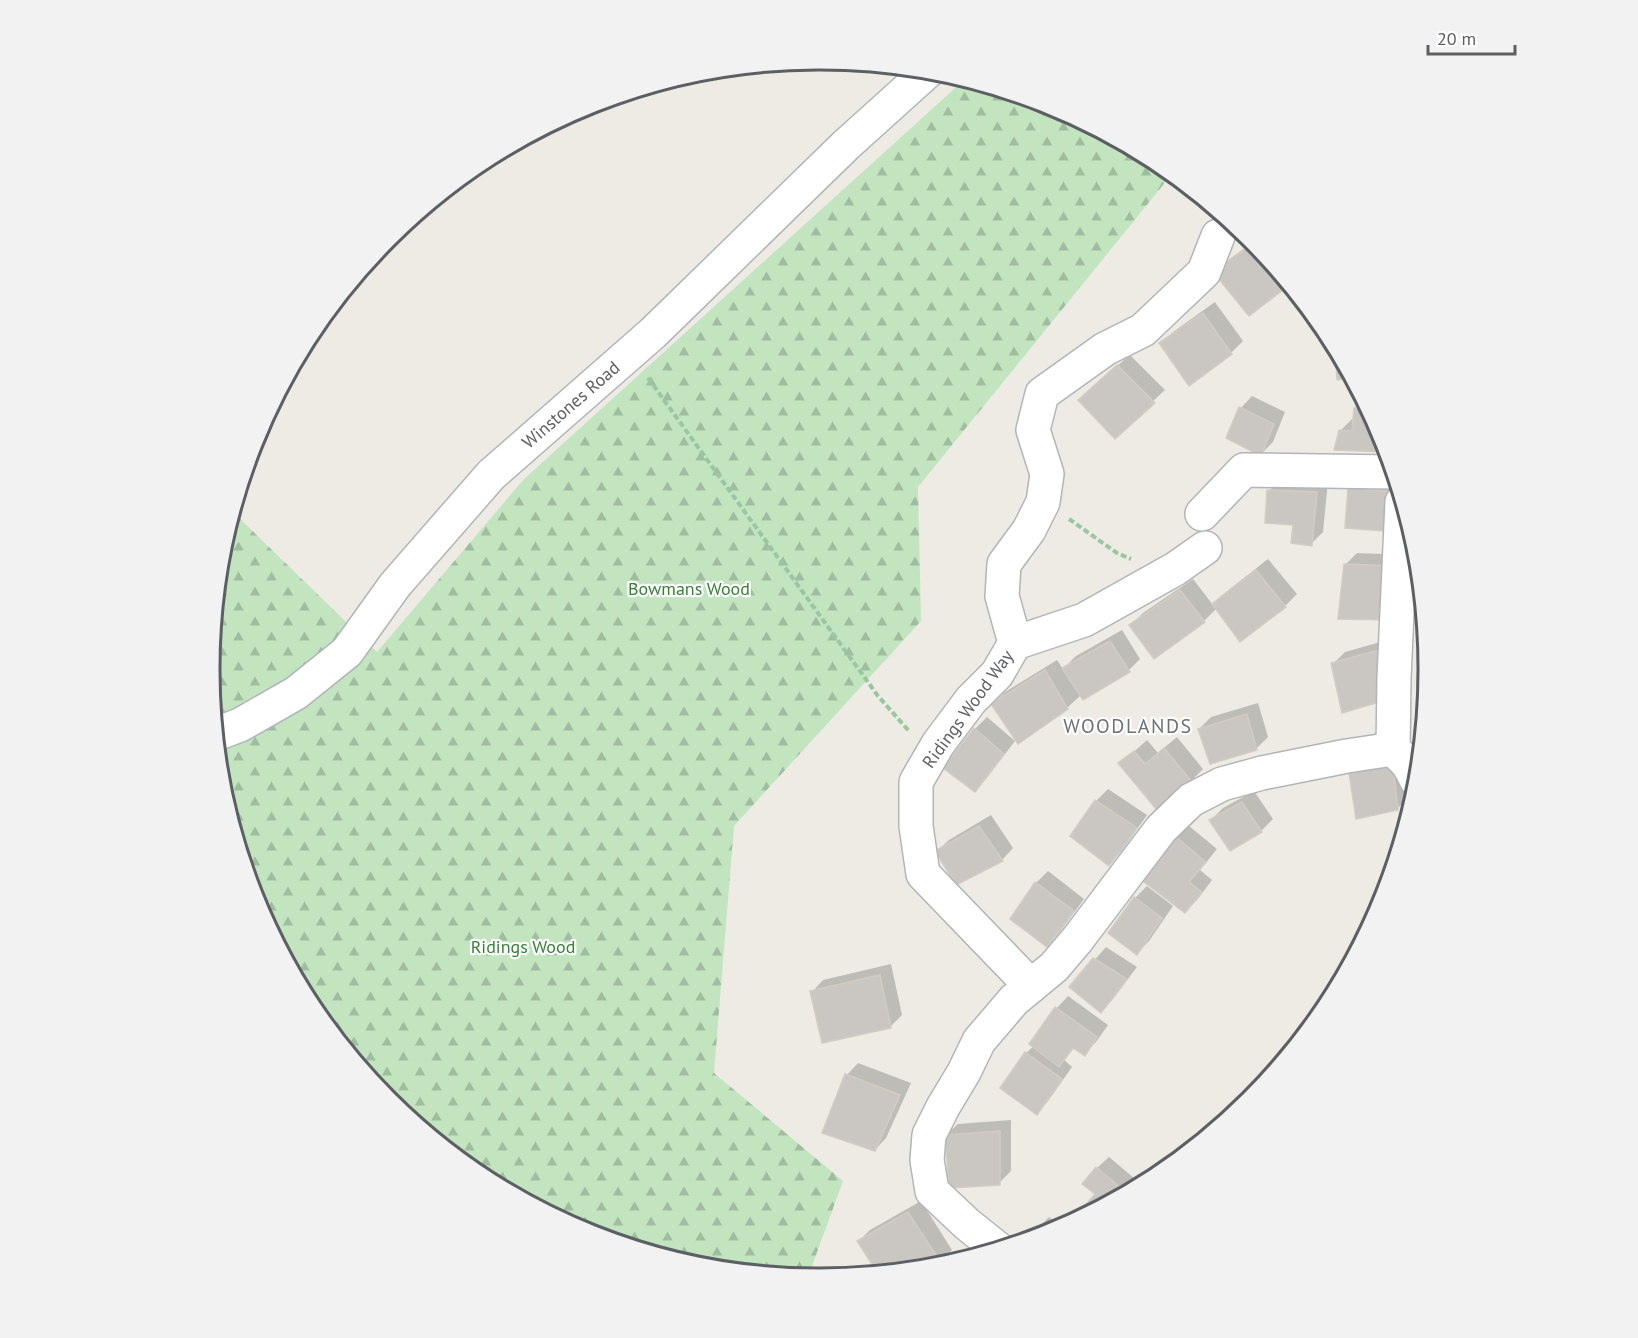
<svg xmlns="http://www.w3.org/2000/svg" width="1638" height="1338" viewBox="0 0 1638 1338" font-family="'PT Sans',sans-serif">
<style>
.forest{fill:url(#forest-firs)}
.shadow{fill:#0003}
.building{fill:#cac6c1;stroke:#d3ccc2;stroke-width:1.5}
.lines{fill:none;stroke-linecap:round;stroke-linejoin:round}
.street-casing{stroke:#b1b5b9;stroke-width:36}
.path{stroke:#9ac6a4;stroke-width:4;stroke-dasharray:6 3;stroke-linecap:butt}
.street{stroke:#fff;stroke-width:33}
.labels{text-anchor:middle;stroke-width:4.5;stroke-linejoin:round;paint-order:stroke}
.street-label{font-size:18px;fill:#5c6064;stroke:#fff}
.park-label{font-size:18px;fill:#368135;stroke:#fff}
.neighbourhood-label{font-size:20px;letter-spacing:1.5px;fill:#6d7276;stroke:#fff}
.rim{fill:none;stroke:#5c6064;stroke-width:3}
</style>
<defs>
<pattern id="forest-firs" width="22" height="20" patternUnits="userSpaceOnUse" patternTransform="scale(1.5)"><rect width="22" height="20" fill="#c2e5c0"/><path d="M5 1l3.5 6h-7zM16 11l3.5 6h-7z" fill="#a1bda0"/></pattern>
</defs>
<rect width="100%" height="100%" fill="#eeebe4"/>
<!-- forest -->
<path class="forest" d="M964,80L1052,106L1158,163L1172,174L918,487L921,621L734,826L714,1073L843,1181L808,1277L700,1266L586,1232L480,1175L388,1099L312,1007L256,902L222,787L210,669L222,550L233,512L377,652L524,479Z"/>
<!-- shadow -->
<g class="shadow">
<path d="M1253,242L1287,284L1250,314L1215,272L1227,261Z"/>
<path d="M1215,302L1243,341L1231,353L1161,344L1173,332Z"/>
<path d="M1130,355L1165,390L1115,436L1091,388Z"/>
<path d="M1252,396L1285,412L1273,442L1261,454L1241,408Z"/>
<path d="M1363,401L1382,436L1386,450L1336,448L1340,431L1352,419H1355L1356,409Z"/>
<path d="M1361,477L1395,479L1396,530L1349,488Z"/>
<path d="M1281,479L1328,481L1323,532L1311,544L1269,491Z"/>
<path d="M1357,553L1406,555L1390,619L1345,565Z"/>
<path d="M1268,559L1297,594L1285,606L1217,608L1204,621L1131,625L1143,613L1193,579L1213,605L1226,592Z"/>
<path d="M1122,630L1140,659L1129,670L1081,695L1067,708L993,704L1005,692L1057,660L1063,669L1076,656Z"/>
<path d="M1391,639L1400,685L1333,664L1345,652Z"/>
<path d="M1258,703L1268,737L1256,749L1199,729L1211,717Z"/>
<path d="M987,717L1015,741L986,779L975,790V729Z"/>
<path d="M1177,737L1203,769L1191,781L1157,808L1120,764L1147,740L1158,753Z"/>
<path d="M1403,748L1409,797L1397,809L1358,818Z"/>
<path d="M1108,789L1147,815L1121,852L1109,864L1072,836L1096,801Z"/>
<path d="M1254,791L1273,819L1261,831L1230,849L1211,820L1223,808Z"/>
<path d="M991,815L1013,848L1002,860L937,851L949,840Z"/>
<path d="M1189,826L1217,849L1200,870L1212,880L1197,900L1185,911L1145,881L1177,838Z"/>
<path d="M1048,871L1084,899L1059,933L1047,945L1036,883Z"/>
<path d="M1147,886L1173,906L1149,941L1137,953L1135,898Z"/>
<path d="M1106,947L1137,967L1113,999L1101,1011L1071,987Z"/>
<path d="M891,964L902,1015L890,1027L812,992L823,980Z"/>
<path d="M1068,996L1108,1025L1096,1042L1084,1054L1075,1047L1064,1060L1072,1067L1048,1101L1037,1113L1026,1053L1034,1046L1031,1044L1057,1008Z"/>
<path d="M858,1063L911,1083L886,1138L875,1150L847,1075Z"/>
<path d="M1011,1120V1171L999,1183L946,1135L958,1124Z"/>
<path d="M1109,1157L1141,1184L1062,1226L1080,1207L1084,1210L1097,1194V1168Z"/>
<path d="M921,1201L952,1250L940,1262L931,1267L878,1272L859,1241L870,1230Z"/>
<path d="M1049,1217L1061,1227L1052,1232L1028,1239Z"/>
</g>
<!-- building -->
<g class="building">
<path d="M1253,243L1288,286L1249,316L1213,272Z"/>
<path d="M1203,313L1232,354L1189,386L1159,343Z"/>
<path d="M1335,349L1351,378L1337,380Z"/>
<path d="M1117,365L1155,403L1115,439L1078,400Z"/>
<path d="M1239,407L1274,424L1261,456L1226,438Z"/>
<path d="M1354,408L1367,409L1382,436L1386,452L1334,450L1339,430L1352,431Z"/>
<path d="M1348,488L1399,492L1397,532L1345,528Z"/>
<path d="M1267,490L1317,492L1312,546L1291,543L1293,525L1265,523Z"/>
<path d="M1344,564L1395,566L1391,620L1338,619Z"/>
<path d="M1256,570L1286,607L1240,642L1212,604Z"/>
<path d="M1180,590L1205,622L1154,659L1129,625Z"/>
<path d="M1110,641L1130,672L1083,700L1062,668Z"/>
<path d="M1379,650L1389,699L1342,713L1331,663Z"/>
<path d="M1045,670L1068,709L1018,744L991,704Z"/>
<path d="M1247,714L1257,750L1210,764L1198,729Z"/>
<path d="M974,728L1004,754L975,792L943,768Z"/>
<path d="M1164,748L1192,782L1157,810L1118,763L1134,751L1145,764Z"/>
<path d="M1392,759L1398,810L1356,819L1348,766Z"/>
<path d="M1095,800L1137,828L1109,866L1070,836Z"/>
<path d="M1242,802L1262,832L1230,851L1209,820Z"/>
<path d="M979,826L1003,861L956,885L935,851Z"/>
<path d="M1176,837L1206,862L1189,882L1202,892L1185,913L1143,881Z"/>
<path d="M1035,882L1074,911L1047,947L1010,919Z"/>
<path d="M1134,897L1162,918L1137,955L1108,933Z"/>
<path d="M1093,958L1127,979L1101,1013L1069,987Z"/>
<path d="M880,975L891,1028L822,1043L810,991Z"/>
<path d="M1055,1007L1097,1037L1085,1056L1073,1048L1059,1067L1029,1044Z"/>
<path d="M1025,1052L1062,1079L1037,1115L1000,1088Z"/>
<path d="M845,1074L900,1095L875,1151L822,1133Z"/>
<path d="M1000,1131V1185L949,1188L945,1135Z"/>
<path d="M1096,1167L1126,1192L1080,1217L1077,1215L1095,1194L1082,1184Z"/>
<path d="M908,1212L941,1263L934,1267L877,1272L857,1241Z"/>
</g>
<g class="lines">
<!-- street casing -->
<g class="street-casing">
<g id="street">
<path d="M1402,502L1394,678L1393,749L1408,764L1417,781"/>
<path d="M1202,514L1244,470L1393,472"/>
<path d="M1015,643L1084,620L1175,569L1205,548"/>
<path d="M216,734L240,725L296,693L347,652L395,585L491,475L653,333L846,145L928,71"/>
<path d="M1031,986L923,874L916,826V782L938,744L971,700L997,674L1015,643L1002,596L1004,564L1029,530L1043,502L1047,474L1033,430L1042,394L1105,349L1143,330L1204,272L1218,236"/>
<path d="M997,1248L967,1224L932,1191L927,1160L929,1135L943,1107L964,1072L979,1041L1014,1000L1054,967L1077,940L1161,829L1191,800L1222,784L1262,773L1347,756L1393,749"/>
</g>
</g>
<!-- path -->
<g class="path">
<path d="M648,378L878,696L909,731"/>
<path d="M1069,519L1117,553L1131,559"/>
</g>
<!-- street -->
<use href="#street" class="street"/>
</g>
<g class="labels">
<!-- street labels -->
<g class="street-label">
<text transform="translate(571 405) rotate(-41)" y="6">Winstones Road</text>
<text transform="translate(968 709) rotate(-54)" y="6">Ridings Wood Way</text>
</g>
<!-- park labels -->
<g class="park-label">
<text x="689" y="595">Bowmans Wood</text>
<text x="523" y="953">Ridings Wood</text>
</g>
<!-- neighbourhood labels -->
<g class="neighbourhood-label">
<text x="1128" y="733">WOODLANDS</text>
</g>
</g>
<!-- crop -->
<path d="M0 0H1638V1338H0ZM818 70H820A598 598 0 0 1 1418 668V670A598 598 0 0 1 820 1268H818A598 598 0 0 1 220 670V668A598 598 0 0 1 818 70Z" fill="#f2f2f3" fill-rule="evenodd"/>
<path class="rim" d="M818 70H820A598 598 0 0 1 1418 668V670A598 598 0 0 1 820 1268H818A598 598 0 0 1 220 670V668A598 598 0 0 1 818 70Z"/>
<!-- scale -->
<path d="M1428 45v9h87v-9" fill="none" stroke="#5c6064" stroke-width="3"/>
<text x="1437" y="45" font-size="18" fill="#5c6064" stroke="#ffffff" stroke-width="4.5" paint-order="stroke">20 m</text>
</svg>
